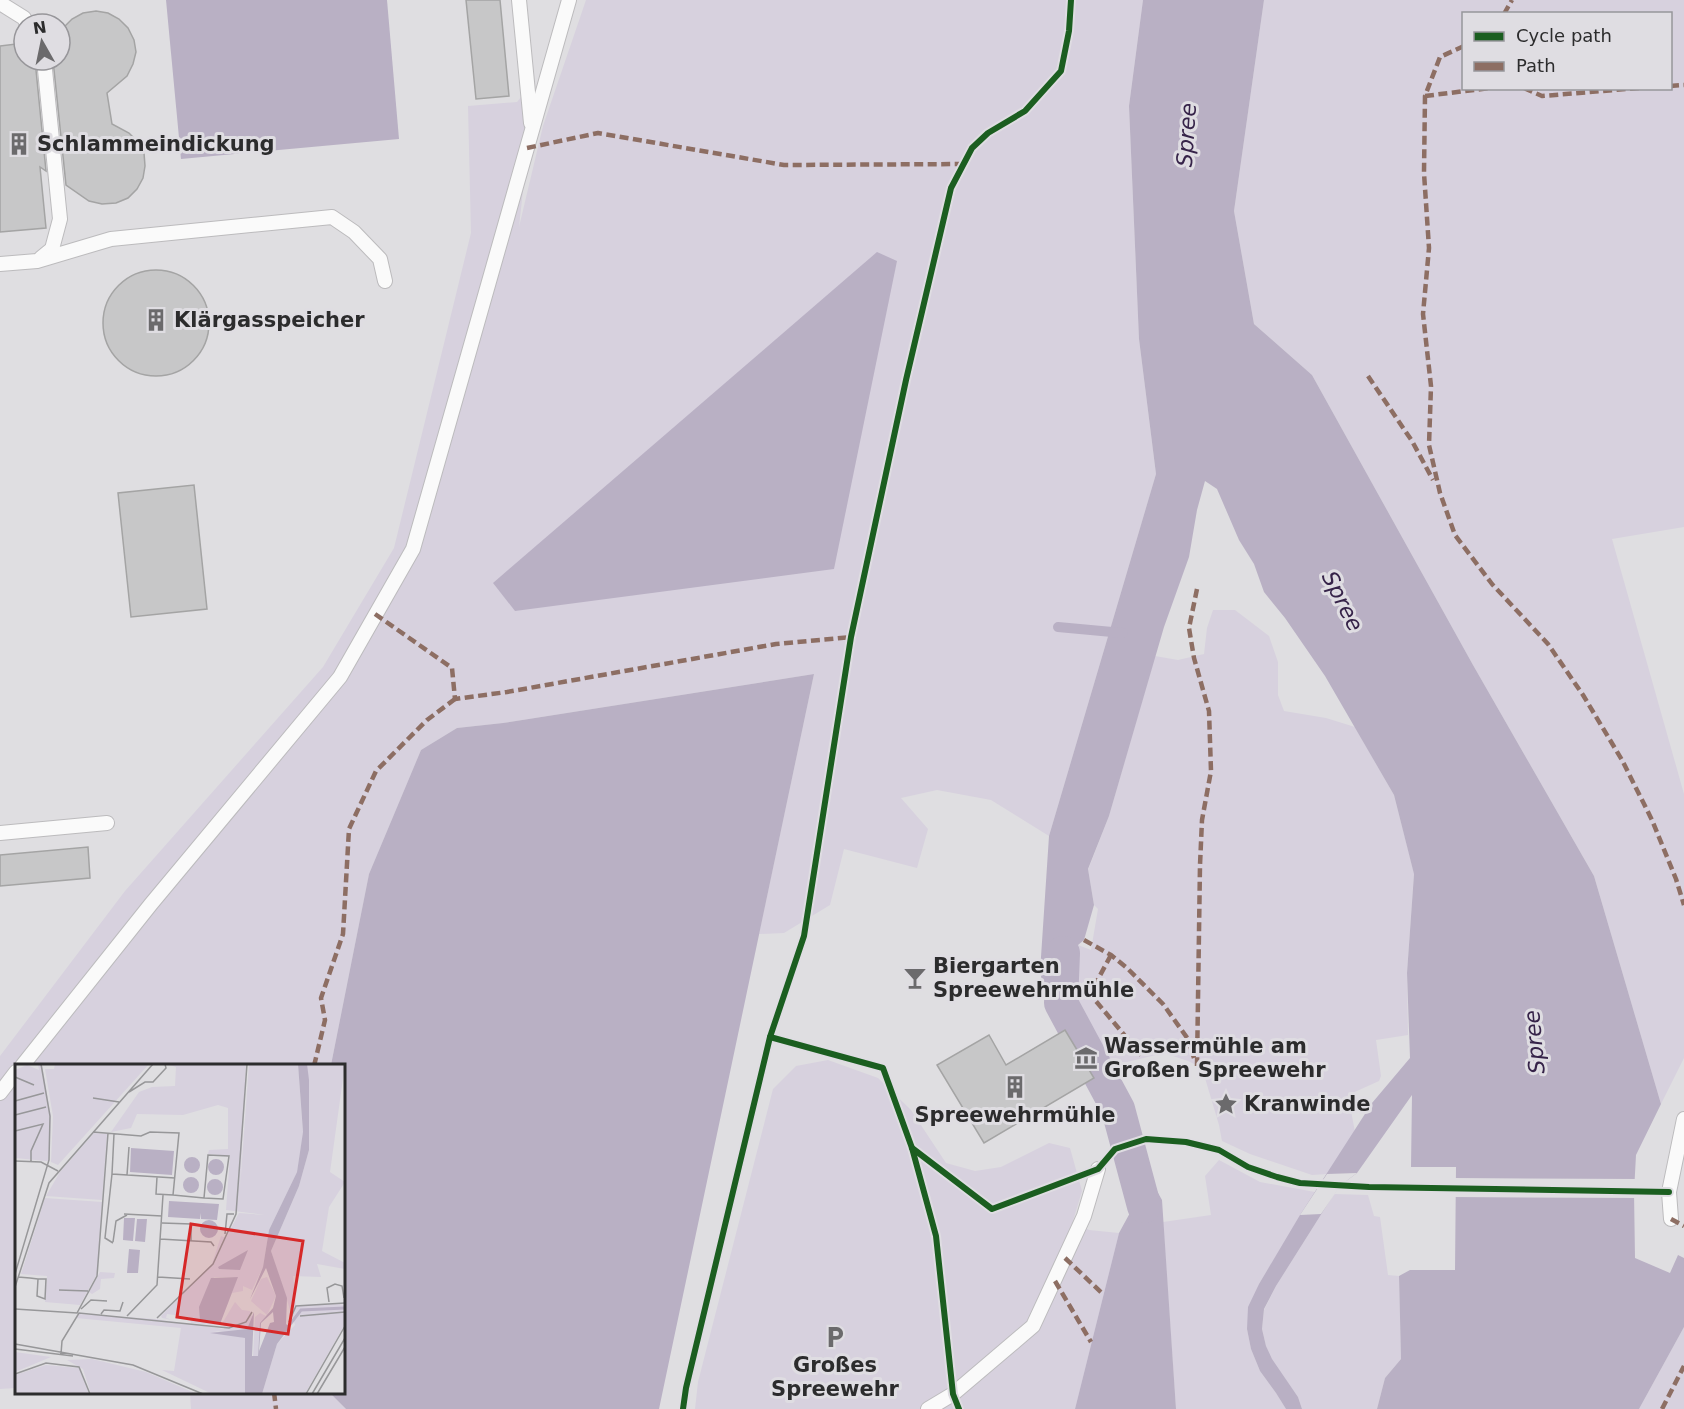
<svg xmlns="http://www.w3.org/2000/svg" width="1684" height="1409" viewBox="0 0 1684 1409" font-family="'DejaVu Sans',sans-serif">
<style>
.green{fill:#d7d1de;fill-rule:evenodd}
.water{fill:#b9b0c4}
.pier{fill:#dfdee1}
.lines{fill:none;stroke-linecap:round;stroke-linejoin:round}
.stream{stroke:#b9b0c4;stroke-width:10}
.canal{stroke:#b9b0c4;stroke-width:34}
.building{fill:#c7c7c8;stroke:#a4a4a4;stroke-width:1.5}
.service-casing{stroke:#bcbbbd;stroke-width:16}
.service{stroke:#fafafa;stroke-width:14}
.quiet{stroke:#8d6e63;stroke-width:4.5;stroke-dasharray:9 4.5;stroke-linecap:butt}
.cycleway-casing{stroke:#dfdde2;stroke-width:10}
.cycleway{stroke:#1b5e20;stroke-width:6}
.labels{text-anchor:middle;stroke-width:6;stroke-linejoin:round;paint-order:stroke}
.poi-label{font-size:21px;font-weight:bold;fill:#2c2c2d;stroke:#dfdde2;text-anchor:start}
.water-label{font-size:22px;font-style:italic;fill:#362349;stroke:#dfdde2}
.inset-river{fill:none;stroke:#b9b0c4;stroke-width:3}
.inset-road{fill:none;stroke:#979799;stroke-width:1.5}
.view{fill:#d62828;fill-opacity:0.15;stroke:#d62828;stroke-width:3}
.inset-edge{fill:none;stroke:#2c2c2d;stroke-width:3}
</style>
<rect width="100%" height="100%" fill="#dfdee1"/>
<!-- green -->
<g class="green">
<path d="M586,0H1143L1129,106L1139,339L1156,474L1049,836L991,800L937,790L901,798L928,829L917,868L844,849L830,905L784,933L759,934L814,674L503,723L457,728L421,750L369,874L331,1065L16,1066V1388L0,1389V1056L125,891L323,667L394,548L471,233L468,106L517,102L535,80L519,227L543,126Z"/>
<path d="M1264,0H1684V527L1612,539L1684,794V1058L1661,1104L1594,876L1473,665L1312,375L1254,324L1234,211ZM1464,14H1670V88H1464Z"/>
<path d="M1213,610H1235L1269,636L1278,662V695L1284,711L1326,718L1355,727L1394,795L1414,873L1407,973L1408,1035L1376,1040L1381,1076L1379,1081L1348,1095L1355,1132L1327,1174L1312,1175L1250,1154L1222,1141L1219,1125L1202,1068L1188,1061L1164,1053L1123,1063L1120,1059L1110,1065L1094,1041L1078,1012L1068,1001L1071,971L1078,945L1091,950L1098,909L1094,905L1088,870L1109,816L1155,656L1178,660L1204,654L1207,628Z"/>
<path d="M828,1060L878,1078L911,1110L946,1163L975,1171L1001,1167L1049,1143L1070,1148L1082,1191L1073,1221L1089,1230L1119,1233L1075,1409H695L698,1382L773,1089L796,1066Z"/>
<path d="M1219,1160L1260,1182L1315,1192L1259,1284L1247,1329L1251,1349L1260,1371L1276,1393L1286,1409H1176L1163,1222L1211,1215L1205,1176Z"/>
<path d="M1334,1194L1368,1195L1374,1216L1380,1217L1388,1275L1399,1276L1401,1359L1385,1378L1377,1409H1302L1298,1397L1271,1359L1266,1346L1262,1329L1264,1310L1276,1286Z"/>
<path d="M1684,1327V1409H1639Z"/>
<path d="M190,1393H330L346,1409H191Z"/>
</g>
<!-- water -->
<g class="water">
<path d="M166,0H387L399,139L181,159Z"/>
<path d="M1143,0H1264L1234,211L1254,324L1312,375L1473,665L1594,876L1661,1104L1636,1155L1634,1192L1635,1258L1670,1273L1678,1255L1684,1258V1327L1639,1409H1377L1385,1378L1401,1359L1399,1276L1410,1270H1455L1456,1167H1411L1412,1095L1357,1173L1341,1185L1334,1194L1276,1286L1264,1309L1262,1329L1266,1346L1272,1359L1298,1397L1302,1409H1286L1276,1393L1260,1371L1251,1349L1247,1329L1248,1307L1259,1284L1300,1215L1372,1103L1410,1058L1407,973L1414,874L1394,795L1325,676L1285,618L1264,592L1254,564L1239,540L1217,489L1205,481L1197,510L1189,557L1164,627L1109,816L1088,869L1094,905L1084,940L1078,945L1071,971L1068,1001H1047L1040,972L1049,836L1156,474L1139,339L1129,106Z"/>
<path d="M877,252L897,261L834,569L515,611L493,583Z"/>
<path d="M814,674L659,1409H346L330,1393L344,1392V1066L331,1065L369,874L421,750L457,728L503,723Z"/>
<path d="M1139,1159L1162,1200L1176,1409H1075L1119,1233L1137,1200L1128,1161Z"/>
</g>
<!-- pier -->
<g class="pier">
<path d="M1357,1173L1341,1185L1321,1214L1300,1215L1327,1174Z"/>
<path d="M1453,1178L1638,1179L1637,1198L1453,1197Z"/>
</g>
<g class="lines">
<!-- stream -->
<path class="stream" d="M1058,627L1123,633"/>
<!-- canal -->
<path class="canal" d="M1063,953L1061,1003L1118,1109L1144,1206"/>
</g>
<!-- building -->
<g class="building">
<path d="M466,0H500L509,96L476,99Z"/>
<path d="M96,11L108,13L119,19L128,28L134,40L136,52L133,64L127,76L107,93L112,124L129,133L138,142L144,153L145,166L143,178L137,189L128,198L116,203L102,204L89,201L66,185L53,60H60V31L72,19L83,13Z"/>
<path d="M24,43V60H35L46,171L40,167L46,228L0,232V46Z"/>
<circle cx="156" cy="323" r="53"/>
<path d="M194,485L207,609L131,617L118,493Z"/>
<path d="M88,847L90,878L0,886V855Z"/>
<path d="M1065,1030L1094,1078L984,1143L937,1065L989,1035L1006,1065Z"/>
</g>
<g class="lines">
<!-- service casing -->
<g class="service-casing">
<g id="service">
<path d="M519,0L531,123"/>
<path d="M0,3L24,18L27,24"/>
<path d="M41,258L52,249L60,219L44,60"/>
<path d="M0,264L37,261L111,239L332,217L354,232L380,259L385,281"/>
<path d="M0,833L107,823"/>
<path d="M22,1066L151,904L340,677L413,549L569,0"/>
<path d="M0,1093L16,1072"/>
<path d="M1671,1219L1669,1192L1684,1119"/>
<path d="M928,1409L953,1394L1033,1326L1084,1216L1098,1169"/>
</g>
</g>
<!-- service -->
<use href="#service" class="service"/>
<!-- quiet -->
<g class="quiet">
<path d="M1504,14L1512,0"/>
<path d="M1464,46L1440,57L1425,96L1424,173L1429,248L1423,314L1431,386L1429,445L1440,493L1455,535L1492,584L1548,644L1583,695L1622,760L1652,820L1676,879L1684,905"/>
<path d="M1670,86L1684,85"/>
<path d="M1524,88L1542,96L1639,88"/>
<path d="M1425,96L1490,88"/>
<path d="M527,148L598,133L784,165L964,164"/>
<path d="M1368,376L1412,441L1433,480"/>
<path d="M1197,589L1189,628L1194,658L1209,711L1211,771L1202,820L1200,865L1197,1066"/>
<path d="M375,614L452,668L455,699L507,692L776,644L851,637"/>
<path d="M1084,940L1111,955L1127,968L1163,1004L1188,1039L1194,1058"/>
<path d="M1111,955L1090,994L1141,1055"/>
<path d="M314,1066L325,1020L321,998L343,934L349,829L376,771L427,720L455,699"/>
<path d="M1671,1219L1684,1226"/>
<path d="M1065,1258L1104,1295"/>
<path d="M1055,1281L1091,1342"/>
<path d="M274,1392L276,1409"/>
<path d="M1662,1409L1684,1366"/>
</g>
<!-- cycleway casing -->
<g class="cycleway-casing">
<g id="cycleway">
<path d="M770,1037L883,1068L912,1148L936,1236L953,1394L959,1409"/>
<path d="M912,1148L992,1209L1098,1169L1115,1149L1146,1139L1186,1142L1219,1150L1248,1167L1277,1177L1300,1183L1369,1187L1669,1192"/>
<path d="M683,1409L686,1388L770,1037L804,936L851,637L906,380L951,188L972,148L988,133L1025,111L1061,71L1069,31L1071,0"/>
</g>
</g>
<!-- cycleway -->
<use href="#cycleway" class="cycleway"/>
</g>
<!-- icons -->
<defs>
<g id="building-bare" transform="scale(1.8)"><path d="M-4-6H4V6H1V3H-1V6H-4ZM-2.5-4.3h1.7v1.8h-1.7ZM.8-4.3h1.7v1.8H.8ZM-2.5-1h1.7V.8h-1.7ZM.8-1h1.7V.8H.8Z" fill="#6b6a6c" stroke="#dfdde2" stroke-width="2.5" paint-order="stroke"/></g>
<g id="bar-bare" transform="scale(1.8)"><path d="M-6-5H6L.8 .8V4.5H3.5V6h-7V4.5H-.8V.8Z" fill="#6b6a6c" stroke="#dfdde2" stroke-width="2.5" paint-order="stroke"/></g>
<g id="museum-bare" transform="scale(1.8)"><path d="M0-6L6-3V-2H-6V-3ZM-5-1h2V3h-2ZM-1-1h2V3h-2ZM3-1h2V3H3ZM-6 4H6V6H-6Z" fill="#6b6a6c" stroke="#dfdde2" stroke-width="2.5" paint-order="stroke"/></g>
<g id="sight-bare" transform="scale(1.8)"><path d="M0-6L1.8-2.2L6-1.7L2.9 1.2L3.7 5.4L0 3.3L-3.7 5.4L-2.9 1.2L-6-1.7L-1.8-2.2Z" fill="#6b6a6c" stroke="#dfdde2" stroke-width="2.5" paint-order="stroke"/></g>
<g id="parking-bare" transform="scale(1.8)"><path d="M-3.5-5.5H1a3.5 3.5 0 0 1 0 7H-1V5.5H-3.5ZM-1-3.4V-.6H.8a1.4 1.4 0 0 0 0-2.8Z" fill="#6b6a6c" stroke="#dfdde2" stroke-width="2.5" paint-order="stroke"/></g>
</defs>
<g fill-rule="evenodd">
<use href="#building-bare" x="19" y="144"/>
<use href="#building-bare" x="156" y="320"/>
<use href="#bar-bare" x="915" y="978"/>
<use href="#museum-bare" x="1086" y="1058"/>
<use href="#building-bare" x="1015" y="1087"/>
<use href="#sight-bare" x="1226" y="1104"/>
<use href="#parking-bare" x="835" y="1337"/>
</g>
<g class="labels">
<!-- poi labels -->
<g class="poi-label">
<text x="37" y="151">Schlammeindickung</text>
<text x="174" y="327">Klärgasspeicher</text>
<text x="933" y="973">Biergarten<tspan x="933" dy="24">Spreewehrmühle</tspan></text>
<text x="1104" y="1053">Wassermühle am<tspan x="1104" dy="24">Großen Spreewehr</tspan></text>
<text x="1244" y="1111">Kranwinde</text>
<text x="1015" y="1122" text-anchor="middle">Spreewehrmühle</text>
<text x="835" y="1372" text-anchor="middle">Großes<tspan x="835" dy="24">Spreewehr</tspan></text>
</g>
<!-- water labels -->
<g class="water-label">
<text transform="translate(1186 135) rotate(-86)" y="8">Spree</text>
<text transform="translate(1343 601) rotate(63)" y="8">Spree</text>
<text transform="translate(1534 1042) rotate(-95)" y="8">Spree</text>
</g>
</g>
<!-- overview -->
<g transform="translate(15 1064)">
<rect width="330" height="330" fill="#dfdee1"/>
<path d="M23,0H27L36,53L34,97H31L0,94V6L12,1L24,6ZM40,0H134L43,101L36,98L38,52L30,5H39ZM151,0H231L225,124L234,0H283L288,69L282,108L254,166L248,203L237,226L228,222V227L217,229L222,213H199L185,257L204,261L176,259L174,253L152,250L151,254L158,256L147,254L146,252L197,200L206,172L211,174L224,149L250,151L211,146L215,92L193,90L194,86L213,85V44L203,41L168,51L122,50L116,64L96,68L124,28L137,23L160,22L161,3ZM292,0H330L315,108L330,118L314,143L307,187L330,199V205L302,200L306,213L278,212L281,241L326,240L330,242V260L290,330H247L262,280L280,261L256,187L284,122L294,86ZM79,69L92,70L87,136L31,132L45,108ZM30,134L87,138L82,210L65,241L30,238L32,212L6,210ZM85,208L100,209L99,214L86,215L85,225L77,230L74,228ZM252,213L261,232L252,251L236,237L246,215ZM220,238L227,246L235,247L237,253L232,265L222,269L198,267L230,274V330H197L147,306L159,307L166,264L61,254L64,250L140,255L209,265L208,258ZM245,249L251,252L245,260L243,292L238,294L240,253ZM0,288L36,293L0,308ZM77,295L131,308L182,330H76L68,305L52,296ZM31,301L64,304L74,330H0V311Z" fill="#d7d1de"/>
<path d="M283,0H292L294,16V86L284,122L256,187L272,234L271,260L275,263L262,280L247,330H230V274L195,269L232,265L239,248L237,292H243L245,259L258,244L261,232L251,204L235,235L248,203L254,166L282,108L288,68ZM258,248L259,258L255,259L244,287L246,259ZM116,84L159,87L157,111L115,108ZM169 101a8 8 0 1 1 16 0a8 8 0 1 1-16 0ZM193 103a8 8 0 1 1 16 0a8 8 0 1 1-16 0ZM168 121a8 8 0 1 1 16 0a8 8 0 1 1-16 0ZM192 123a8 8 0 1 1 16 0a8 8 0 1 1-16 0ZM154,137L204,140L202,156L186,155V149L185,155L153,153ZM109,154H120L118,177L108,176ZM122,155H132L130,178L120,177ZM185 165a9 9 0 1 1 18 0a9 9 0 1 1-18 0ZM114,185L125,186L123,209H112ZM233,186L225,206L204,205L203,203ZM223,213L205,260L185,257L184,243L196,214Z" fill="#b9b0c4" fill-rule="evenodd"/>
<path class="inset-river" d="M273,263L286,246L330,244"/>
<path class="inset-road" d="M0,13L19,21M114,28L130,18H138L151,4L150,0M78,34L104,38M0,37L29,29M0,51L31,43M0,67L28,60L16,87V97M78,68L126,72L135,68L164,69L158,131M99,70L97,110L160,114M0,97L26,98L43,107M97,110L90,174L98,179M112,111L114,83M142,113L141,130L158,131L189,134L208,135L214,92L193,91L189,134M109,150L147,152M147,159L176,160V177M210,170L212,150H219M145,175L196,178L199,182M98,178L101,157L112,151M0,210L34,96L35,52L26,0M3,213L15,214L23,215H31L30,235L22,232L23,215M143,213L175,215M0,223L34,119L138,0M44,226L73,227M314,238L312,224L320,220L327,222L329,234M0,245L62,249L82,212L93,69M66,245L76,236L92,237M86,250L89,246L105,247L108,238M112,252L142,221L148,131M285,252L330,248M142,254L198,200L221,150L232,0M274,258L281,242L330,239M0,280L118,301L188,330M0,285L58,292M46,290L47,277L64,249L214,264L231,258L237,248M0,310L31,299L64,303L75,330M291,330L330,262M297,330L330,274M302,330L330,283"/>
<path class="view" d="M176,160L288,177L273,270L162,253Z"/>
<rect width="330" height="330" class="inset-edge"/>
</g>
<!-- legend -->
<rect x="1462" y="12" width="210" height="78" fill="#dfdde2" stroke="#97969a" stroke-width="1.5"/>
<rect x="1474" y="32" width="30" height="9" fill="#1b5e20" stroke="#97969a" stroke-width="1.5"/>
<text x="1516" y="42" font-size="18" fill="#2c2c2d">Cycle path</text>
<rect x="1474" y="62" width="30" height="9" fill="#8d6e63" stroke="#97969a" stroke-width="1.5"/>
<text x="1516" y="72" font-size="18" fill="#2c2c2d">Path</text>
<!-- north arrow -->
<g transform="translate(42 42) rotate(351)"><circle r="28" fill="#dfdde2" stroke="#97969a" stroke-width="1.5"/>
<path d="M0-4.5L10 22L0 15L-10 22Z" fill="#6b6a6c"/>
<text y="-9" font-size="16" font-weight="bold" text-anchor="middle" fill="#2c2c2d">N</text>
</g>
</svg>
